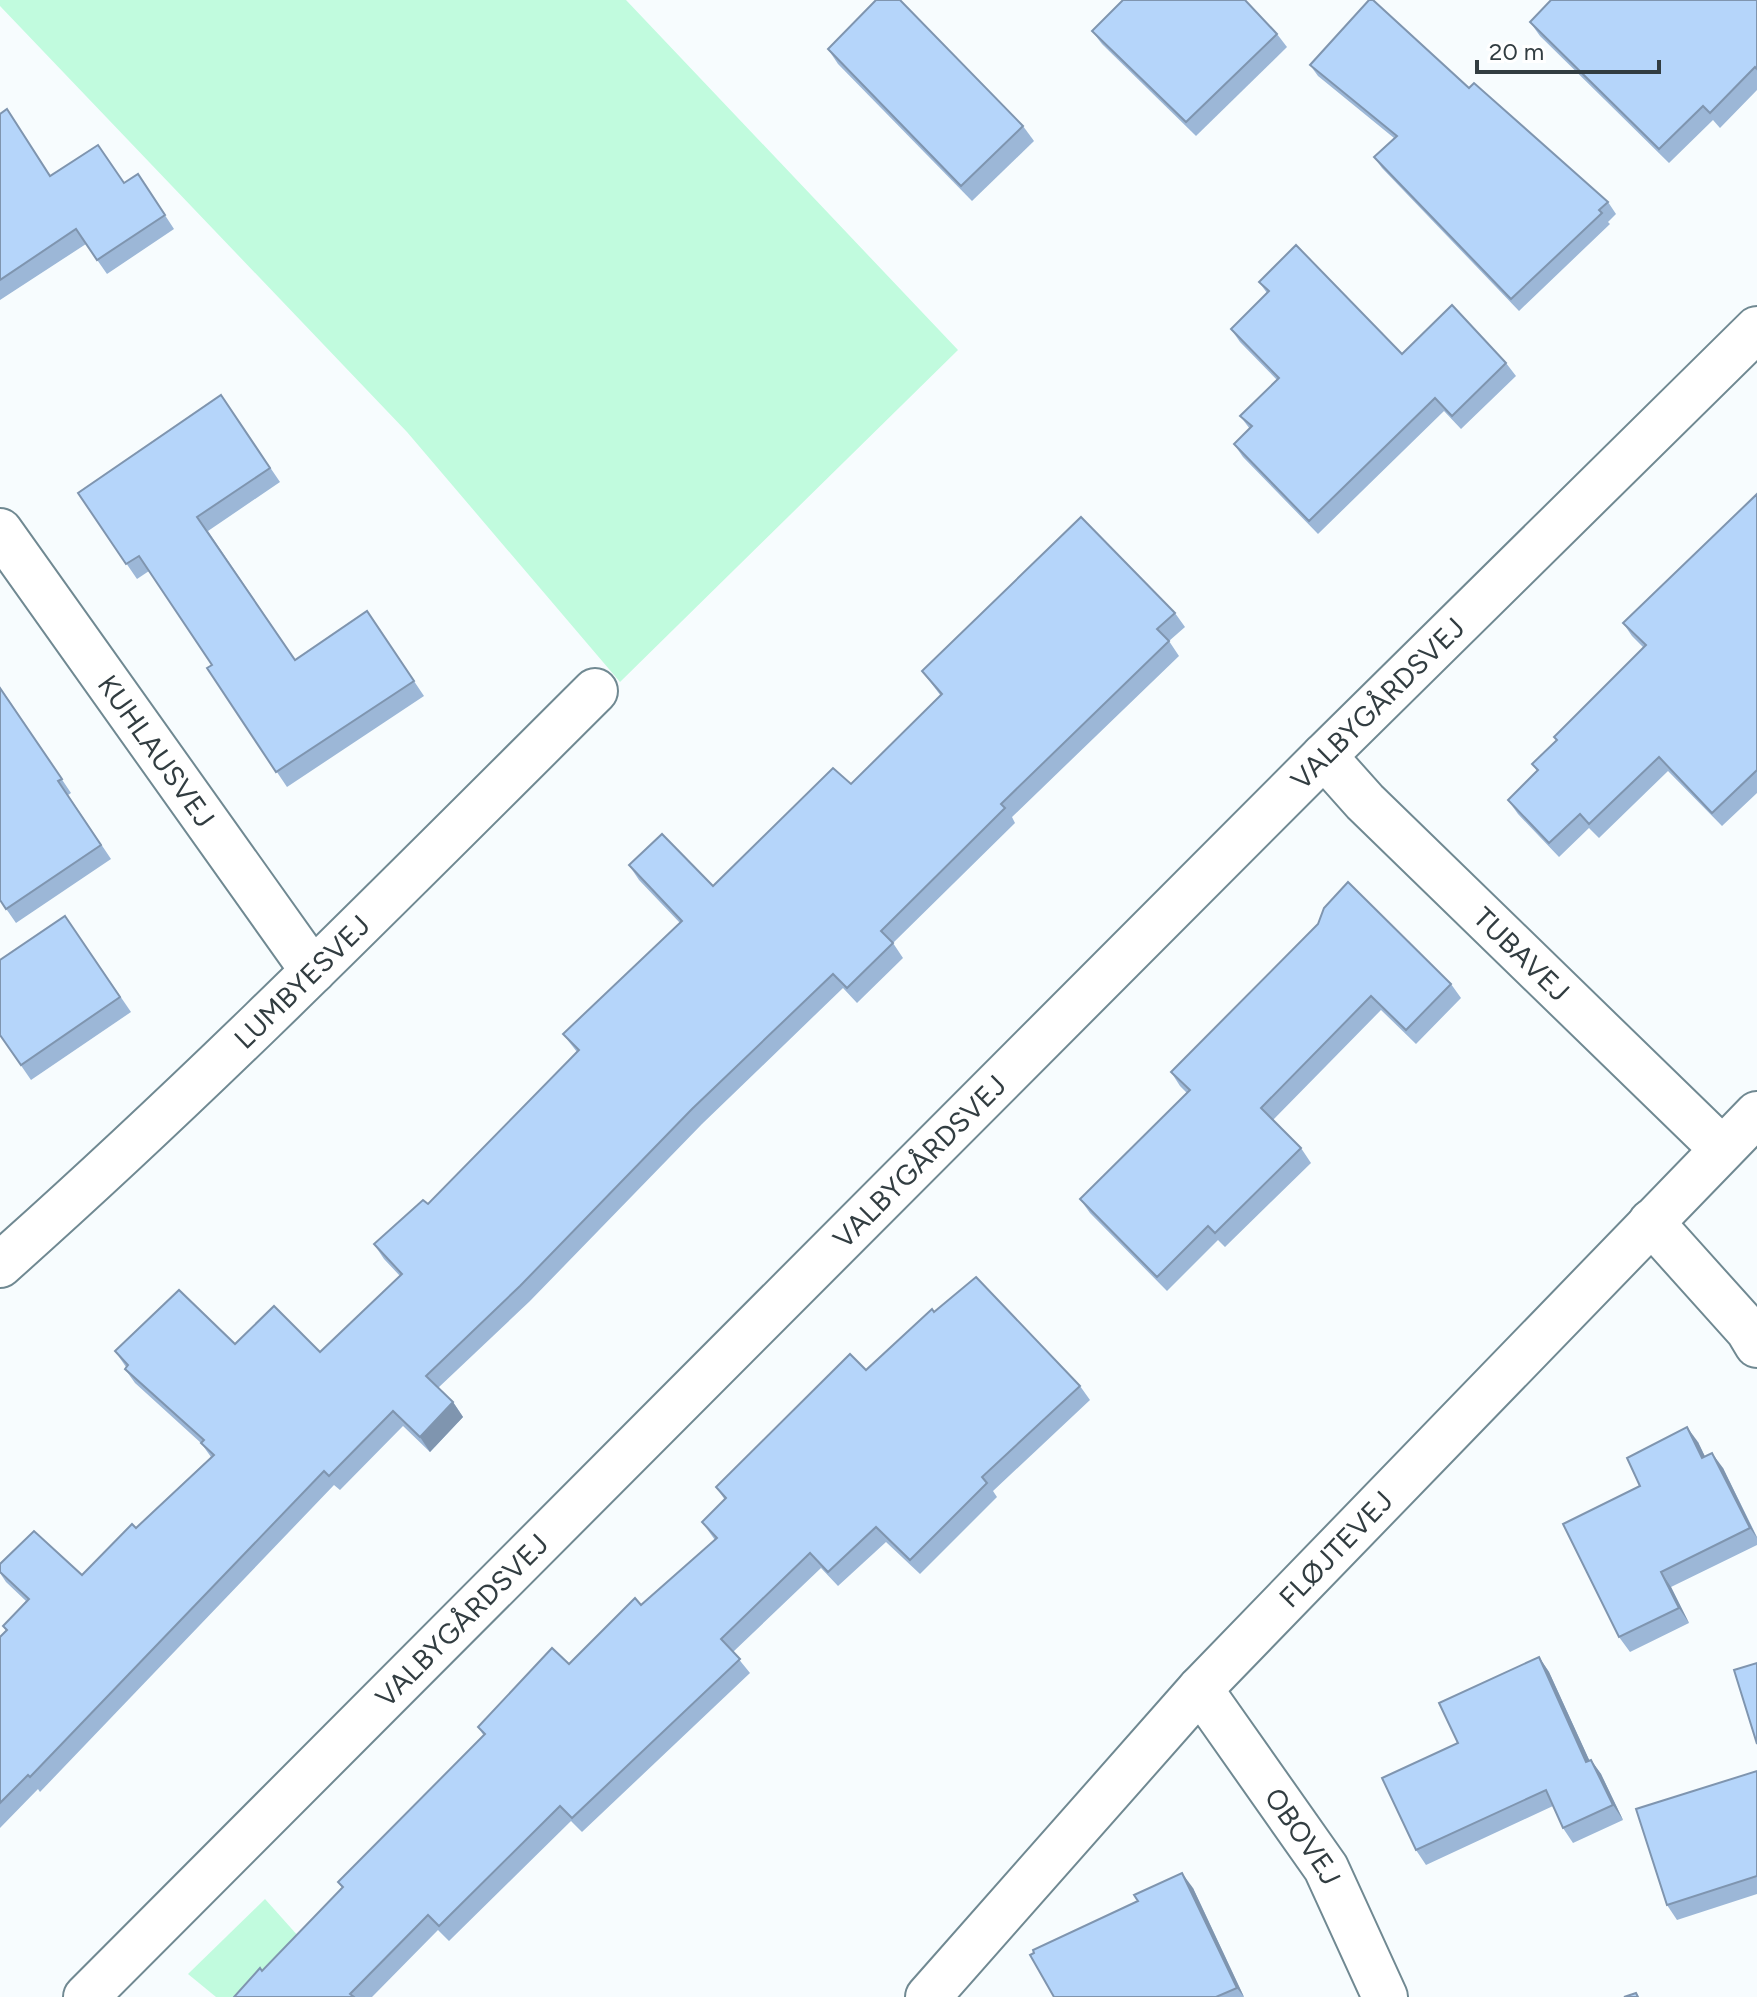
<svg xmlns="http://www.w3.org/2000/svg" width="1757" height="1997" viewBox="0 0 1757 1997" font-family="Figtree,sans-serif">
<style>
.green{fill:#c1fbde}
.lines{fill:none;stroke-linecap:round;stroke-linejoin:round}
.minor-casing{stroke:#708992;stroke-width:48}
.minor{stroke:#fff;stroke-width:44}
.wall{fill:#9cb7d7}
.shaded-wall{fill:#7f95af}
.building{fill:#b5d5fa;stroke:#7f95af;stroke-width:2}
.labels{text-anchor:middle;stroke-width:6;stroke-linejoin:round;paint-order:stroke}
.street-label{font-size:28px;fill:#323d41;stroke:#fff}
</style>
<rect width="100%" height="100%" fill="#f7fcfe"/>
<!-- green -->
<g class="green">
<path d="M0,0H626L958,350L620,682L407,432L0,6Z"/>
<path d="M265,1899L299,1937L239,1997H216L188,1974Z"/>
</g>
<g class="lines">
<!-- minor casing -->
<g class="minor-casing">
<g id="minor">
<path id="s1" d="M0,531L313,971"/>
<path id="s2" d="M1324,756L1365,802L1721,1148"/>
<path d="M1651,1222L1748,1330L1757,1345"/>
<path id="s3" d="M0,1265C206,1082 400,885 595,691"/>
<path id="s4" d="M1200,1689L1326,1868L1385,1997"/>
<path id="s5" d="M86,1997L1324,756L1757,329"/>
<path id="s6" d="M928,1997L1200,1689L1757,1114"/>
</g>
</g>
<!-- minor -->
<use href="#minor" class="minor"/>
</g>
<!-- wall -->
<g class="wall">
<path d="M1757,0V90L1720,128L1713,120L1669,163L1540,36L1530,22Z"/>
<path d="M1092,31L1277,34L1287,47L1196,136L1102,44Z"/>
<path d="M828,49L1023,126L1034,141L972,201L838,64Z"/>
<path d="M1310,65L1469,88L1608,202L1616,214L1608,222L1610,224L1519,311L1382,168L1374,157L1394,138L1318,76Z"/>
<path d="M0,114L51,176L124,183L138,174L174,229L107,274L86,244L0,300Z"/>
<path d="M1259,282L1402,354L1506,363L1516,376L1461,429L1444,411L1318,534L1243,457L1234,444L1250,429L1240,416L1277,380L1240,342L1231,329L1267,293Z"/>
<path d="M221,395L280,482L208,531L295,660L367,611L424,696L287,787L207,668L212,665L149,571L137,579L78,493Z"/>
<path d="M1757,494V793L1722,826L1668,771L1599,838L1589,828L1559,857L1518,814L1508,800L1537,771L1532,764L1557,741L1554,737L1644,648L1632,636L1623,623Z"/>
<path d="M1175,613L1185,627L1169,641L1179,656L1012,817L1015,823L893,943L903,958L857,1003L843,988L702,1124L530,1301L438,1388L453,1402L463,1417L430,1452L403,1426L340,1490L334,1485L40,1792L38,1789L0,1828V1637L6,1631L3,1626L26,1601L6,1582L0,1573V1564L82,1575L136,1528L211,1457L201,1443L135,1383L125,1369L126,1367L115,1351L235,1344L320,1352L400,1276L384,1259L374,1244L428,1204L577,1052L563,1034L680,923L639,880L629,865L713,886L851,784L941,696L922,671Z"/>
<path d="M0,687L71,793L68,795L111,859L16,923L0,900Z"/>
<path d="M65,916L131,1012L31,1080L0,1035Z"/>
<path d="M1318,924L1451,984L1461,998L1416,1044L1381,1010L1273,1120L1301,1148L1311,1163L1225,1247L1218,1240L1167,1291L1090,1213L1080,1199L1187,1093L1180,1086L1171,1072Z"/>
<path d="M934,1312L1080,1386L1090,1400L993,1491L997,1497L920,1574L886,1542L838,1586L821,1568L733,1652L750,1673L582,1832L571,1821L449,1941L438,1930L372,1997H234L262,1971L342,1888L338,1882L484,1736L478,1727L569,1664L641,1605L715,1540L702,1522L725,1500L716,1487L866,1370Z"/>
<path d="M1698,1442L1705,1457L1723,1468L1757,1537V1545L1671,1587L1689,1623L1630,1652L1619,1637L1640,1486Z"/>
<path d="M1539,1657L1549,1672L1589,1760H1591L1601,1774L1623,1820L1573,1843L1563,1828L1553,1806L1426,1865L1416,1850L1458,1743Z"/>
<path d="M1757,1771V1894L1677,1920L1667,1905Z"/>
<path d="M1193,1888L1244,1997H1054Z"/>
</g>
<!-- shaded-wall -->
<g class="shaded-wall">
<path d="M453,1402L463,1417L430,1452L420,1437Z"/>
<path d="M1687,1427L1698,1442L1713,1473L1702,1458Z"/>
<path d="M1712,1453L1723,1468L1757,1538L1750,1528Z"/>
<path d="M1661,1572L1671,1587L1689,1623L1679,1608Z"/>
<path d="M1539,1657L1549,1672L1597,1777L1586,1762Z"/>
<path d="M1591,1760L1601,1774L1623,1820L1613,1805Z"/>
<path d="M1182,1873L1193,1888L1244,1997L1237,1988Z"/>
</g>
<!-- building -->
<g class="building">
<path d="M876,0H900L1023,126L961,186L828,49Z"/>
<path d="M1123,0H1245L1277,34L1186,122L1092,31Z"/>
<path d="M1369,0H1373L1469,88L1474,83L1608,202L1599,210L1602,213L1511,299L1374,157L1397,136L1310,65Z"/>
<path d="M1551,0H1757V69L1755,67L1710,113L1703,106L1659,149L1530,22Z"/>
<path d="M7,109L50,176L98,145L124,183L138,174L165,215L97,260L76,229L0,280V114Z"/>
<path d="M1296,245L1402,354L1452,305L1506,363L1452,416L1435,398L1309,521L1234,444L1252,426L1240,416L1279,378L1231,329L1269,291L1259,282Z"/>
<path d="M221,395L270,468L197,517L295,660L367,611L414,681L276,772L207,668L212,665L139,556L126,564L78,493Z"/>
<path d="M1757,494V770L1712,813L1659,757L1589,824L1580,814L1549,843L1508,800L1538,770L1532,764L1557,740L1554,737L1646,645L1623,623Z"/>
<path d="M1081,517L1175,613L1157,629L1169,641L1001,804L1005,808L881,931L893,943L847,988L833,974L692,1109L520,1286L426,1376L453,1402L420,1437L393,1411L329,1476L324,1471L30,1777L28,1775L0,1803V1637L7,1630L3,1626L29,1599L0,1572V1564L34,1531L82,1575L132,1524L136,1528L214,1455L201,1443L204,1440L125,1369L128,1365L115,1351L179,1290L235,1344L274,1306L320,1352L402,1274L374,1244L423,1200L428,1204L579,1050L563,1034L682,921L629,865L662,834L713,886L833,768L851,784L942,694L922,671Z"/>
<path d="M0,688L62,779L58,781L101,845L6,909L0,900Z"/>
<path d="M1348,882L1451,984L1406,1030L1371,996L1261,1108L1301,1148L1215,1233L1208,1226L1157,1277L1080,1199L1190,1090L1171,1072L1318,924L1324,908Z"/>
<path d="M65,916L120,997L21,1065L0,1035V960Z"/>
<path d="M976,1277L1080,1386L982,1477L987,1483L910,1560L876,1527L828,1572L810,1553L721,1639L740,1659L572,1818L560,1806L439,1926L428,1915L350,1994L354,1997H234L260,1968L262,1971L343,1887L338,1882L485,1734L478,1727L552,1648L569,1664L635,1598L641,1605L717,1538L702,1522L726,1498L716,1487L850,1354L866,1370L932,1309L934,1312Z"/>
<path d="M1687,1427L1702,1458L1712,1453L1750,1528L1661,1572L1679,1608L1619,1637L1563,1524L1640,1486L1627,1458Z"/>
<path d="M1539,1657L1586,1762L1591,1760L1613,1805L1563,1828L1546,1790L1416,1850L1382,1778L1458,1743L1439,1703Z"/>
<path d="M1757,1663V1744L1734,1670Z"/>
<path d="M1757,1771V1876L1667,1905L1636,1809Z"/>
<path d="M1182,1873L1237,1988L1216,1997H1054L1030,1955L1034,1953L1033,1950L1138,1901L1134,1895Z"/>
<path d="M1636,1993L1638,1997H1624Z"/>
</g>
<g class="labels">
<!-- street labels -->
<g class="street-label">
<text dy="10" stroke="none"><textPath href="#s5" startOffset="1828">VALBYGÅRDSVEJ</textPath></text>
<text dy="10" stroke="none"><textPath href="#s1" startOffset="270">KUHLAUSVEJ</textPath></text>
<text dy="10" stroke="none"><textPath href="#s2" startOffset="280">TUBAVEJ</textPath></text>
<text dy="10" stroke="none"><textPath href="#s3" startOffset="414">LUMBYESVEJ</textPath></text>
<text dy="10" stroke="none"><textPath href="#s5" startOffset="1180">VALBYGÅRDSVEJ</textPath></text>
<text dy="10" stroke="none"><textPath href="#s6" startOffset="606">FLØJTEVEJ</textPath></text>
<text dy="10" stroke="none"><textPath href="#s5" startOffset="532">VALBYGÅRDSVEJ</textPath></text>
<text dy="10" stroke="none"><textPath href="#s4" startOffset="180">OBOVEJ</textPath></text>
</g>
</g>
<!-- scale -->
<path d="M1477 60v12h182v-12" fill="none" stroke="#323d41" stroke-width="4"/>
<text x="1489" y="60" font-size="24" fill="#323d41" stroke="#ffffff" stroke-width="6" paint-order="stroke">20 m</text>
</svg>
